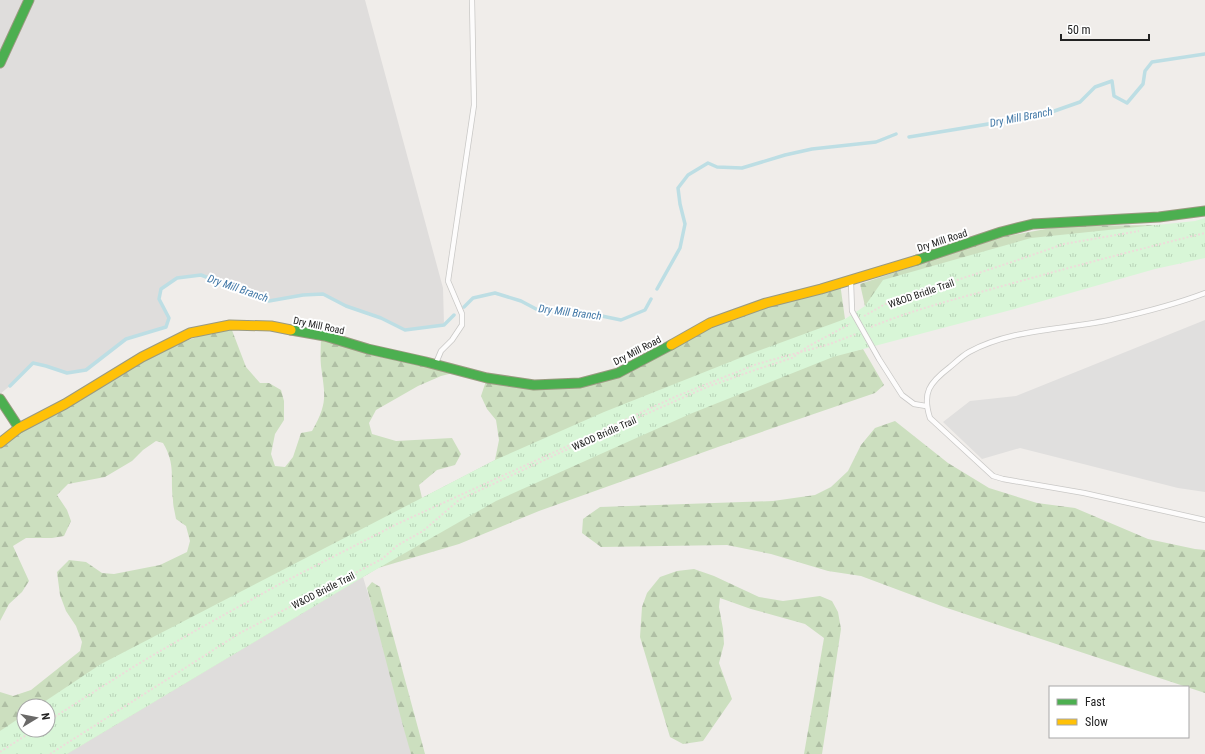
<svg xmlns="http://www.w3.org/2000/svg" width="1205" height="754" viewBox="0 0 1205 754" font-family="'Roboto Condensed',sans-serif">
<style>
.residential{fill:#dfdddc}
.forest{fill:url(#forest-firs);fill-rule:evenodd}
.park{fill:url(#park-tufts)}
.parking{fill:#e0dfde}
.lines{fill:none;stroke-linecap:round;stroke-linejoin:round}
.stream{stroke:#bddee4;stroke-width:3.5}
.lane-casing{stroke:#c9c8c6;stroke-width:6}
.fast-casing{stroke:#9a9a80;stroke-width:11}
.slow-casing{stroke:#9a9a80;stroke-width:11}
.path{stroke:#eddcda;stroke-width:2;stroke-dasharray:2 2;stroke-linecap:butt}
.lane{stroke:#fdfcfc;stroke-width:4.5}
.fast{stroke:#4caf50;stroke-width:9}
.slow{stroke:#ffc107;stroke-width:9}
.labels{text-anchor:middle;stroke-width:4;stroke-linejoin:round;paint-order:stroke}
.street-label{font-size:10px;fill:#222;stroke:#fff}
.water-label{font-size:11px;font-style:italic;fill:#4278a7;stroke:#fff}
</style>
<defs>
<pattern id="forest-firs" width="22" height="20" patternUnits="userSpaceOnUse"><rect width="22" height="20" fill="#ccdfbf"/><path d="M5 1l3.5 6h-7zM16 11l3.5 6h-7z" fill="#afbfa4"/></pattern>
<pattern id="park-tufts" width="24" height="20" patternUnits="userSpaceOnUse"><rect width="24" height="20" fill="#d8f6d7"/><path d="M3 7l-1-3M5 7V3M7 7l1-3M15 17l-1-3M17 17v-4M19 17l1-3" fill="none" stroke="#b9d3b8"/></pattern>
</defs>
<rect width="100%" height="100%" fill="#f0edea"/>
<!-- residential -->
<g class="residential">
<path d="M0,0H365L443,288L444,325L405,330L381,318L346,306L323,294L303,295L269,301L201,275L177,278L161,289L160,299L169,318L166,327L126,339L86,370L67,373L46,366L33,363L17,380L0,394Z"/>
<path d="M363,577L416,754H67Z"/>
</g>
<!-- forest -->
<g class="forest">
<path d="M1165,225L865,306L860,284L1002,237L1062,226Z"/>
<path d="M840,283L845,319L780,367L863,349L884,385L875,393L718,447L539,511L459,544L378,568L67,754H0V692L13,696L31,690L80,651L82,642L76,626L66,611L60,595L57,572L69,560L86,562L102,573L114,574L160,565L187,552L190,541L186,526L176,519C175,513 173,506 173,500C170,477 176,465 163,443L156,441L143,450L132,461L105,477L68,484L57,495L67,510L71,521L64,536L52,538H26L13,546L29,581L22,592L9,604L0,621V443L142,357L230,325L246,367L260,383H269L281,390L284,401V420L275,434L271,454L275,466L285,467L293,457L301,433L312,431C328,403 325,396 321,366C320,356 321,345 321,335L461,371L441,376L418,386L376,410L369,423L372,434L396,441L452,438L461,454L455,465L437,470L419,485L422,498L495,460L499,440L496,420L487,409L481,396L487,378L534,385L618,373L710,323ZM24,706H48V730H24Z"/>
<path d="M895,421L948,463L989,488L1037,503L1075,508L1148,539L1195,549L1205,550V693L944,607L861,576L828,571L771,554L727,545L601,547L582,533L583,519L600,507L773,501L815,495L831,487L848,471L861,445L875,428Z"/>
<path d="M694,569L714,576L759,597L783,601L820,596L832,601L838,612L841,629L822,754H804L824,638L805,624L751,609L720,598L719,607L723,629L724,644L719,663L732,699L703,741L683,744L670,737L640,637L642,607L647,593L660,577L677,571Z"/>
<path d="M372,582L380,587L425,754H411L403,726L367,588Z"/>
</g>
<!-- park -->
<path class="park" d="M1205,218V258L1155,269L1007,311L833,357L690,414L496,501L363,577L67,754H0V731L24,715V730H48V706H38L101,664L495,460L604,412L755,352L845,319L865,306L883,280L1031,238L1195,221Z"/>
<!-- parking -->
<path class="parking" d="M1205,320V492L1178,488L1020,448L982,459L943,422L970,401L1016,396Z"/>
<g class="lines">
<!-- stream -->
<g class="stream">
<path d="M909,137L1043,115L1080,102L1095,87L1112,81L1114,96L1127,103L1143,84L1145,71L1152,62L1205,54"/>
<path d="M657,289L680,248L685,224L680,204L678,188L688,175L708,163L717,167L742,168L785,155L812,149L876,142L896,134"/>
<path d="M464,307L473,298L495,293L521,301L538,310L557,312L597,315L621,320L645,310L651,299"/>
<path d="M10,386L33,363L46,366L67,373L86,370L126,339L166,327L169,318L159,299L161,289L177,278L201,275L269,301L303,295L323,294L346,306L381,318L405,330L444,325L454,315"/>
</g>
<!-- lane casing -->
<g class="lane-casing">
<g id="lane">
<path d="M851,282L852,311L879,359L902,395L914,404L926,406"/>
<path d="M1205,293C1176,304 1145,312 1114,319C1067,330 1013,328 969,352C962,356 956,362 950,367C929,383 922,393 930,418L993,476L1003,479L1084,493L1205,520"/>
<path d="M436,363L441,351L452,340L462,325V314L448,281L474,105L472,0"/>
</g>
</g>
<!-- fast casing -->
<g class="fast-casing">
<g id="fast">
<path d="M0,63L29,0"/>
<path d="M917,260L1001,232L1033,224L1159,217L1205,211"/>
<path d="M291,330L325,336L368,349L426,362L487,378L534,385L580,383L618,373L671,345"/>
<path d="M0,399L19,428"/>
</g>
</g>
<!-- slow casing -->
<g class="slow-casing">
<g id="slow">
<path d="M671,345L710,323L766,303L821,289L917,260"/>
<path d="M0,443L19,428L65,404L142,357L190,333L230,325L271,326L291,330"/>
</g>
</g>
<!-- path -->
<g class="path">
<path d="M864,316L889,302L928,288L954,281L1009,263L1064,244L1139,231"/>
<path d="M871,327C912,310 956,299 999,287C1067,268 1136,250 1205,233"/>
<path d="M48,721L138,664L193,632L278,585L397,524L677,396L757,364L830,344L856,334"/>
<path d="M0,752L34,730"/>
<path d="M50,754L240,633L382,559L398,545L423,531L459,500L583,442L707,387L758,369L792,358L807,347L850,324"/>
</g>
<!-- lane -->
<use href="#lane" class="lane"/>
<!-- fast -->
<use href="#fast" class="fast"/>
<!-- slow -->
<use href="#slow" class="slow"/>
</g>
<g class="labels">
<!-- street labels -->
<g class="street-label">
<text transform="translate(942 240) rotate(-18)" y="4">Dry Mill Road</text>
<text transform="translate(921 293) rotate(-19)" y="4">W&amp;OD Bridle Trail</text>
<text transform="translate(319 325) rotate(12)" y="4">Dry Mill Road</text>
<text transform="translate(637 350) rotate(-27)" y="4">Dry Mill Road</text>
<text transform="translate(604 433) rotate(-24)" y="4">W&amp;OD Bridle Trail</text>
<text transform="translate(323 590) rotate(-27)" y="4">W&amp;OD Bridle Trail</text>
</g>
<!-- water labels -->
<g class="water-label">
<text transform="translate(1021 117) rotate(-11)" y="4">Dry Mill Branch</text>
<text transform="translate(238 288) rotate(19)" y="4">Dry Mill Branch</text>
<text transform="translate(570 312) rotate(7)" y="4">Dry Mill Branch</text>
</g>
</g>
<!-- legend -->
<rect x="1049" y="686" width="140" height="52" fill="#ffffff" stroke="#a7a7a7"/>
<rect x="1057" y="699" width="20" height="6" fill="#4caf50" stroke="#a7a7a7"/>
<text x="1085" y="706" font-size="12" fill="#222222">Fast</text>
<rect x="1057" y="719" width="20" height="6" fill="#ffc107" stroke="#a7a7a7"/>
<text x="1085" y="726" font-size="12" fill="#222222">Slow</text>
<!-- north arrow -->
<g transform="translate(36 718) rotate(80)"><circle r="19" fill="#ffffff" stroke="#a7a7a7"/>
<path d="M0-3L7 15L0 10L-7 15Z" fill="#6a6968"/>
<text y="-6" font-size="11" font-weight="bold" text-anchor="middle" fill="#222222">N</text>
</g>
<!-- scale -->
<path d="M1061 34v6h88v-6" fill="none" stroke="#222222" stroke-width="2"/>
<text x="1067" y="34" font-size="12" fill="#222222" stroke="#ffffff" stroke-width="3" paint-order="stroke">50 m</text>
</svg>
